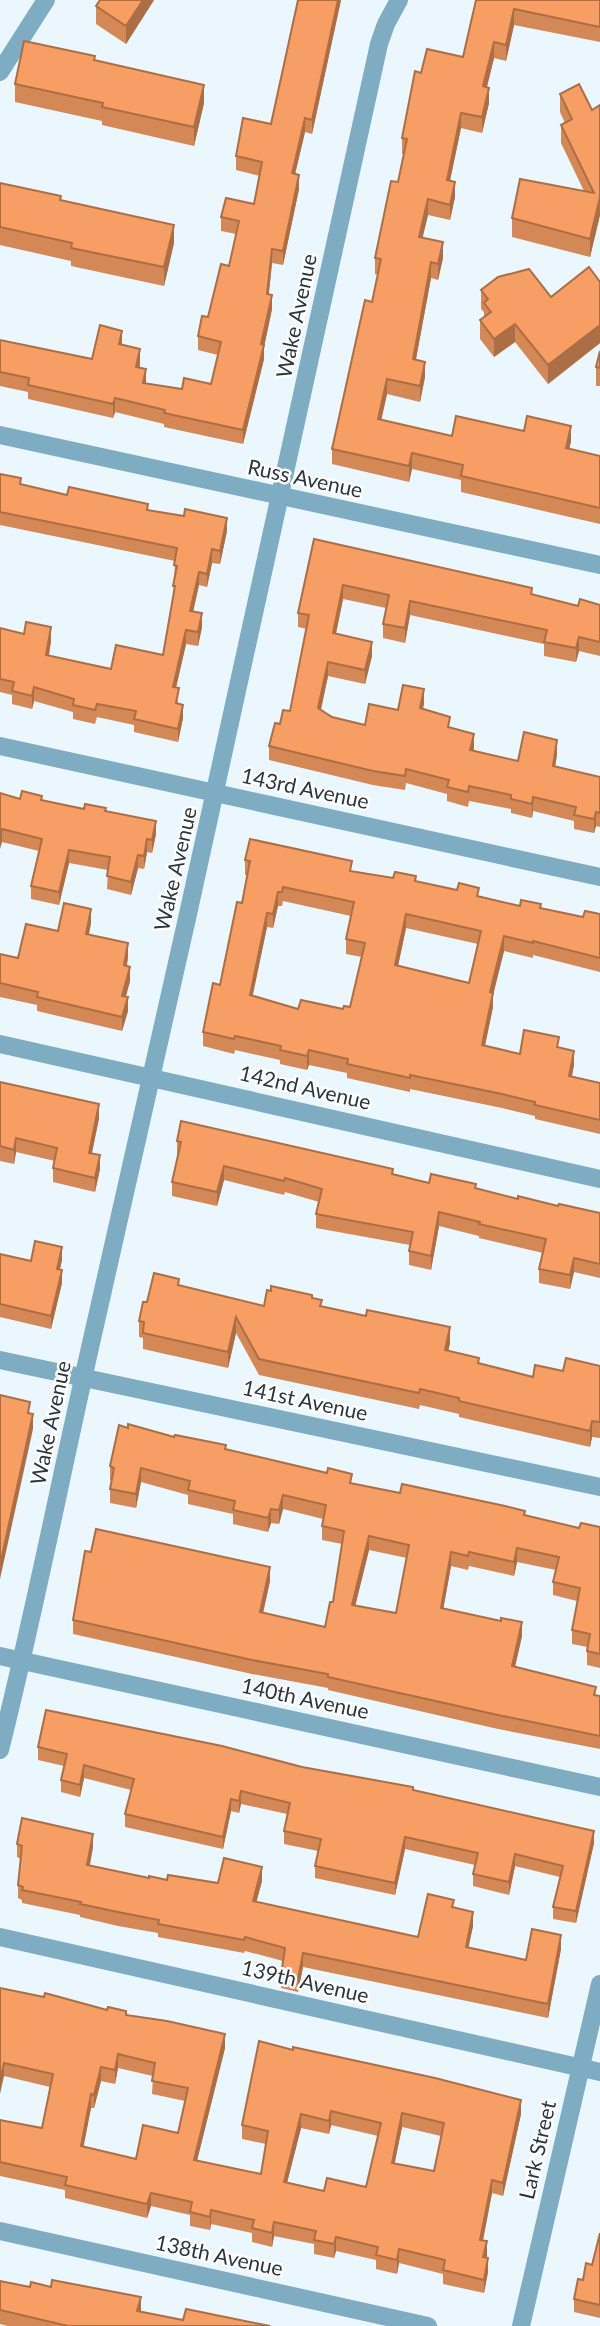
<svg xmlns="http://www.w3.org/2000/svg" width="600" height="2326" viewBox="0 0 600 2326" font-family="Lato,sans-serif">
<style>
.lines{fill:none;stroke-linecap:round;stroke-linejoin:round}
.minor{stroke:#7eacc2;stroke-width:18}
.wall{fill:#d48855;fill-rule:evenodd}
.shaded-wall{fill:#ac6f45}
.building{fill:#f69e63;stroke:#ac6f45;stroke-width:2;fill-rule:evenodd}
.labels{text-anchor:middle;stroke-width:5;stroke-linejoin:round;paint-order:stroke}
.street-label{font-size:21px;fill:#29373d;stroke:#fff}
</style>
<rect width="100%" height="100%" fill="#eaf7fe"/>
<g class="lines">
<!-- minor -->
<g class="minor">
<path d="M0,72L46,0"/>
<path d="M0,435L600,565"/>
<path d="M0,746L600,877"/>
<path d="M0,1044L600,1179"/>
<path d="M0,1360L600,1487"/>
<path d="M0,1656L600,1787"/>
<path d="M0,1750C35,1611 62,1470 94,1330C192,902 286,473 379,44L386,24L399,0"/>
<path d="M0,1937L600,2072"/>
<path d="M0,2231L428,2326"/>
<path d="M521,2326L600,1984"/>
</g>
</g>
<!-- wall -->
<g class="wall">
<path d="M100,0H154L126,44L96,24V6Z"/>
<path d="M341,0L312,134L305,132L295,174L299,189L283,265L272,263L269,294L272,309L264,347V359L243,444L164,427V424L115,412L113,418L28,399V392L0,386V340L92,359L122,345L140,363V367L146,383L182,389L211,384L218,355L198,350V336L208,317L229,266L236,234L221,231V217L254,204L260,176L236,170V156L271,124Z"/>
<path d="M476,0H600V42L514,25L506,61L494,58L487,87L489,103L482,133L461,128L450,180L455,197L450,220L428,215L422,238L443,258L438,280L431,278L416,359L425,377L420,402L387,394L381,420L452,436L571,441L569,449L600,456V524L461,492V480L412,469L409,482L332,464V449L372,302L378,275L375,274V258L398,182L404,154H402V138L421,73L463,57Z"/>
<path d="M95,60L204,103L194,146L102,125V121L15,102V84Z"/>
<path d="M560,94L592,110L600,105V215L590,257L512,237V218L584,191L561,143V125L565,123L560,112Z"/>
<path d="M0,183L61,200L174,243L164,286L71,266V261L0,245Z"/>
<path d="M600,282V343L548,384L515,342L494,357L480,339V320L484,317V312L481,309V290L551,297Z"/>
<path d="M596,367L600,368V386H596Z"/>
<path d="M0,474L21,484L67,495L148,510L227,531L220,564L212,563L207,587L199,585L193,612L202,627L198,646L186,644L176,688L178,704L183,718L178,742L134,732V725L97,717L95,724L73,719V712L34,701L32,709L12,704V695L0,692V628L51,641L49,656L111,669L163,655L173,599L175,561L0,525Z"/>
<path d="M314,539L578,606L600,605V656L579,651L576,662L544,656V644L410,615L405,643L383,638V624L386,608L343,599L336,634L372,656L365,684L328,676L321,710L332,717L365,725L398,710L424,703L423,709L450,728L474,748L473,750L518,761L557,754L555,767L600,777V827L596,826L594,833L574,829V821L533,811L532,818L511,813V809L469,801L468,807L447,801V794L406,783L405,790L373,785L269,760V746L280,724L290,711L307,629L298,627V613Z"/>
<path d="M0,793L20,799L42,800L84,809L106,811L156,834L152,853L147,852L144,869L138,868L131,895L107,889L108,870L69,863L59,905L31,899V886L39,851L2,842Z"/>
<path d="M245,860L352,871L416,881L520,906L541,908L583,917L600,914V972L533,955V958L504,951L493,995V1007L485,1046L520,1054L559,1047L574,1065L572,1076L600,1083V1134L535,1119V1116L502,1108L410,1089V1092L347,1078V1073L309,1065L307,1070L280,1064V1060L235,1050L234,1054L203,1046V1032L220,985L242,903L247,875H245ZM283,901L351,916L346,939V954L362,957L350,1007L343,1009H298L252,996L267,927L273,928L278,906H282ZM406,928L478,944L469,983L398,966Z"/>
<path d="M91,923L89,934L128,957L127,966L130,981L126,996L128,1011L122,1031L37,1011V1005L0,997V954L18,958L58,931Z"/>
<path d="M0,1082L99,1118L92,1153L100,1169L95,1192L53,1182V1168L55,1161L16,1152L14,1164L0,1161Z"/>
<path d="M177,1141L393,1174L429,1183L476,1188L518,1199L600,1213V1278L574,1272L570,1289L539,1283V1269L543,1253L479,1238V1236L439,1226L431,1270L409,1265V1251L410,1245L316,1228V1214L319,1202L285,1192L284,1195L224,1180L217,1206L172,1196V1182L178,1155H177Z"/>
<path d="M0,1254L31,1261L62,1260L60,1269L62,1283L51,1329L0,1317Z"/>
<path d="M179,1286L264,1306L312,1298L322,1306L450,1343L448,1351L479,1363L533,1377L600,1366V1438L592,1437L590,1447L459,1417V1414L420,1405L419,1409L259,1375L236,1333L228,1368L143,1349V1338L139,1337V1321L147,1302Z"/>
<path d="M174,1437L226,1449L352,1483L400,1493L525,1515L579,1528L600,1527V1668L587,1665V1647L572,1644V1630L577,1601L553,1595V1582L556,1570L517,1562L514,1576L469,1566L468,1570L451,1566L443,1609L522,1636L515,1667L600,1696V1749L498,1729L328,1690V1688L252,1674L73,1634V1620L270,1581L263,1613L325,1627L333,1602L342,1544L322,1540V1526L323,1519L283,1509L279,1524L271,1523L268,1532L233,1524V1514L188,1504V1495L141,1482L136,1508L110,1503V1489L112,1481L110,1480V1466ZM369,1550L407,1558L396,1613L355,1606Z"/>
<path d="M38,1747L302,1767L413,1790L594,1843L576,1923L553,1919V1907L560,1877L515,1866L509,1895L473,1886V1874L475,1865L405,1849L395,1895L315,1878V1866L318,1851L284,1844V1831L287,1814L241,1804L239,1813L231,1811L223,1849L125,1827V1814L131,1790L84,1778L80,1797L61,1792V1780L64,1766L38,1760Z"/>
<path d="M17,1844L93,1847L90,1865L149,1878L218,1883L262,1881L256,1902L418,1937L454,1907L473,1926L468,1947L526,1960L561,1949L548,2018L303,1967L298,1992L281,1988V1975L283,1961L245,1951L244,1953L158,1937V1933L118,1926L80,1917V1915L22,1903V1900L18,1898V1885L21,1859L17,1857Z"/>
<path d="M0,1988L126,2015L225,2048L197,2160L261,2174L266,2144L242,2139V2125L259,2041L521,2114L503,2196L492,2193L483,2241L487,2255L488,2272L484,2293L443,2284V2274L399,2263L397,2274L376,2269V2260L336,2251L334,2258L314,2254V2244L274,2236L272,2247L252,2242V2233L211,2224L210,2230L190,2226V2215L151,2206L147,2218L65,2198V2190L0,2176V2120L42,2128L50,2087L4,2076ZM118,2068L153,2076L152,2094L185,2101L178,2133L136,2159L83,2147L91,2108H94L101,2081L115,2084ZM331,2125L378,2136L366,2187L324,2191L287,2182L301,2128L329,2134ZM402,2127L441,2136L434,2171L394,2164Z"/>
<path d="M600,2233V2318L574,2312V2299L583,2280L592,2265Z"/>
<path d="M0,2281L183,2320L270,2326H8L0,2324Z"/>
</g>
<!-- shaded-wall -->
<g class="shaded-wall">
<path d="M143,0H154L126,44V26Z"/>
<path d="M338,0H341L312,134V120Z"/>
<path d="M514,9V25L506,61V45Z"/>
<path d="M494,42V58L483,102V86Z"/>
<path d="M204,85V103L194,146V127Z"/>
<path d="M489,88V103L482,133V117Z"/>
<path d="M461,113V128L447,195V180Z"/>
<path d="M305,118V132L292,187V173Z"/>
<path d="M299,175V189L283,265V251Z"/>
<path d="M455,182V197L450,220V205Z"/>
<path d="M600,197V215L590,257V239Z"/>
<path d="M428,199V215L419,253V237Z"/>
<path d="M174,225V243L164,286V267Z"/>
<path d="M443,242V258L438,280V264Z"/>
<path d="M272,249V263L267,308V294Z"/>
<path d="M431,262V278L413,375V359Z"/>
<path d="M272,295V309L264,347V359L243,444V430Z"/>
<path d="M515,324V342L494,357V339Z"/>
<path d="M600,325V343L548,384V365Z"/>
<path d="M122,331V345L119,358V344Z"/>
<path d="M140,349V363L136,381V367Z"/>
<path d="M425,362V377L420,402V386Z"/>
<path d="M146,369V383L143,397V383Z"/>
<path d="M387,379V394L378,435V419Z"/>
<path d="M115,398V412L113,418V404Z"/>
<path d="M571,426V441L566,464V448Z"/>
<path d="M412,453V469L409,482V466Z"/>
<path d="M227,518V531L220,564V551Z"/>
<path d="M212,549V563L207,587V574Z"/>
<path d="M199,572V585L190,625V611Z"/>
<path d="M343,585V599L333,647V633Z"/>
<path d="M410,601V615L405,643V628Z"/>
<path d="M202,613V627L198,646V632Z"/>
<path d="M51,627V641L46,669V655Z"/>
<path d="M186,630V644L173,700V687Z"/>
<path d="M579,637V651L576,662V648Z"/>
<path d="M372,642V656L365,684V670Z"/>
<path d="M328,662V676L318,722V708Z"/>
<path d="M34,687V701L32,709V696Z"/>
<path d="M424,689V703L420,722V708Z"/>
<path d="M183,705V718L178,742V729Z"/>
<path d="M474,734V748L470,764V750Z"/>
<path d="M557,740V754L553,781V766Z"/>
<path d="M533,797V811L532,818V804Z"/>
<path d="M596,812V826L594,833V819Z"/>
<path d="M156,821V834L152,853V840Z"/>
<path d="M2,829V842L0,849V836Z"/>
<path d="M147,839V852L144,869V856Z"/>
<path d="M69,850V863L59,905V892Z"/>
<path d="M138,855V868L131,895V882Z"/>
<path d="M278,892V906L273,928V914Z"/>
<path d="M91,909V923L86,947V934Z"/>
<path d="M267,913V927L250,1009V995Z"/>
<path d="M406,914V928L395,980V965Z"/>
<path d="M504,936V951L493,995V1007L482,1059V1045L490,992Z"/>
<path d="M128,943V957L124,979V965Z"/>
<path d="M130,967V981L122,1010V996Z"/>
<path d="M128,997V1011L122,1031V1017Z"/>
<path d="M309,1050V1065L307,1070V1056Z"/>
<path d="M574,1051V1065L569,1090V1076Z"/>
<path d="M99,1104V1118L89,1167V1153Z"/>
<path d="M16,1138V1152L14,1164V1150Z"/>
<path d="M100,1155V1169L95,1192V1178Z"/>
<path d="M224,1166V1180L217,1206V1192Z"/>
<path d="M439,1212V1226L431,1270V1256Z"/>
<path d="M62,1247V1260L57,1282V1269Z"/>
<path d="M574,1258V1272L570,1289V1275Z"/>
<path d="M62,1270V1283L51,1329V1316Z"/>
<path d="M236,1317V1333L228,1368V1352Z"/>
<path d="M450,1327V1343L445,1366V1350Z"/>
<path d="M33,1414V1429L0,1579V1565Z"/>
<path d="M592,1421V1437L590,1447V1431Z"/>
<path d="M141,1468V1482L136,1508V1494Z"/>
<path d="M283,1495V1509L279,1524V1510Z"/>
<path d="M271,1509V1523L268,1532V1518Z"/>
<path d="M369,1536V1550L352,1619V1605Z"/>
<path d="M517,1548V1562L514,1576V1562Z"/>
<path d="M451,1552V1566L441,1622V1608Z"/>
<path d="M270,1567V1581L260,1626V1612Z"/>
<path d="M522,1622V1636L512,1680V1666Z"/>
<path d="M84,1765V1778L80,1797V1785Z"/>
<path d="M241,1791V1804L239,1813V1801Z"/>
<path d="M231,1799V1811L223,1849V1837Z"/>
<path d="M594,1831V1843L576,1923V1911Z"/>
<path d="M93,1834V1847L87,1878V1865Z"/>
<path d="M405,1837V1849L395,1895V1883Z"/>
<path d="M515,1854V1866L509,1895V1882Z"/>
<path d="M262,1867V1881L253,1915V1901Z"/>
<path d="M473,1912V1926L466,1960V1947Z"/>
<path d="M561,1935V1949L548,2018V2004Z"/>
<path d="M303,1953V1967L298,1992V1979Z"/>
<path d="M225,2034V2048L194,2173V2160Z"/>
<path d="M118,2054V2068L115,2084V2070Z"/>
<path d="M4,2063V2076L0,2094V2080Z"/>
<path d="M101,2067V2081L94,2108V2095Z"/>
<path d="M91,2094V2108L81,2160V2146Z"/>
<path d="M521,2100V2114L503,2196V2183Z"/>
<path d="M331,2111V2125L329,2134V2121Z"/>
<path d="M402,2113V2127L392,2177V2163Z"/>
<path d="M301,2114V2128L284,2195V2182Z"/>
<path d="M492,2180V2193L480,2254V2240Z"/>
<path d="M151,2193V2206L147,2218V2204Z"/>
<path d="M211,2210V2224L210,2230V2217Z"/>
<path d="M274,2222V2236L272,2247V2233Z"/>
<path d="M336,2237V2251L334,2258V2244Z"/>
<path d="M487,2241V2255L483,2271V2257Z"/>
<path d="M399,2249V2263L397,2274V2260Z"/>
<path d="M488,2258V2272L484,2293V2280Z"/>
<path d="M141,2297V2311L137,2325V2311Z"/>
</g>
<!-- building -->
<g class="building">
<path d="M100,0H143L126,26L96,6Z"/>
<path d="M298,0H338L312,120L305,118L295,161L292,173L299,175L283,251L272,249L267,294L272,295L261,344L264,345L243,430L164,413L165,410L115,398L113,404L28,385L29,378L0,372V340L92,359L100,325L122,331L119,344L140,349L136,367L146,369L143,383L182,389L184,378L211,384L221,342L198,336L202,316L208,317L221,264L229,266L239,221L221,217L226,198L254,204L262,162L236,156L243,118L271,124Z"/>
<path d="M476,0H600V27L514,9L506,45L494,42L483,86L489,88L482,117L461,113L447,180L455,182L450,205L428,199L419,237L443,242L438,264L431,262L413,359L425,362L420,386L387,379L378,419L452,436L456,416L524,431L527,416L571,426L566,448L600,456V508L461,476L463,465L412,453L409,466L332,449L365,300L372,302L381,259L375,258L391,181L398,182L407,139L402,138L415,71L421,73L427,49L463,57Z"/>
<path d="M24,41L95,56L94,60L204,85L194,127L102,107L103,103L15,84Z"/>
<path d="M579,84L592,110L600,105V197L590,239L512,218L520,179L594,193L561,125L572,119L560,94Z"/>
<path d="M0,183L61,196L60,200L174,225L164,267L71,248L72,243L0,227Z"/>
<path d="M589,267L600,282V325L548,365L515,324L494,339L480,320L491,312L484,303L488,299L481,290L498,277L529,269L551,297Z"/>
<path d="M600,351V368L596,367Z"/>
<path d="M0,474L21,478L20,484L67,495L69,487L148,504L147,510L184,516L185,509L227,518L220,551L212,549L207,574L199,572L190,611L202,613L198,632L186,630L173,687L179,688L176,703L183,705L178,729L134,719L136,711L97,704L95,710L73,705L74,699L34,687L32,696L12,691L14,682L0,679V628L24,634L26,622L51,627L46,655L111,669L116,645L163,655L175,586H173L177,566L174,565L177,548L0,512Z"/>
<path d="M314,539L532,588L531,594L578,606L580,599L600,605V642L579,637L576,648L544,642L547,630L410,601L405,628L383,624L389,595L343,585L333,633L372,642L365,670L328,662L318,708L332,717L365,725L369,704L398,710L403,685L424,689L420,708L450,717L448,727L474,734L470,750L518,761L524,732L557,740L553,766L600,777V813L596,812L594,819L574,815L576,807L533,797L532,804L511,799V795L469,786L468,792L447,787L449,780L406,769L405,776L373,771L269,746L275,723L280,724L283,710L290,711L309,615L298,613Z"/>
<path d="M22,791L42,796L41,800L84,809L85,804L106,808L105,811L156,821L152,840L147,839L144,856L138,855L131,882L107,876L110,857L69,850L59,892L31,886L42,839L2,829L0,836V793L20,799Z"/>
<path d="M250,839L352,861L350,871L393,878L395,872L416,876L415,881L457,890L459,883L479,888L477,896L520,906L521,900L541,904L540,908L583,917L585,911L600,914V958L533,941V943L504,936L490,992L493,993L482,1045L520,1054L524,1030L559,1037L557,1047L574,1051L569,1076L600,1083V1120L535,1105V1102L502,1094L410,1075V1078L347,1064L348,1059L309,1050L307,1056L280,1050L281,1046L235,1036L234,1039L203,1032L213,983L220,985L237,902L242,903L250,861L245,860ZM283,887L354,902L346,939L365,943L350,1007L344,1006L343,1009L301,1000L298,1009L250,995L267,913L273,914L278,892H282ZM406,914L481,931L469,983L395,965Z"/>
<path d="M64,903L91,909L86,934L128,943L124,965L130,967L122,996L128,997L122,1017L37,997L38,992L0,983V954L18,958L26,924L58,931Z"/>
<path d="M0,1082L99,1104L89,1153L100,1155L95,1178L53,1168L57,1148L16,1138L14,1150L0,1146Z"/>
<path d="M181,1121L393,1169L392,1174L429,1183L431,1174L476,1184L475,1188L518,1199V1196L558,1206L559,1204L600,1213V1264L574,1258L570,1275L539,1269L546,1239L479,1224L480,1222L439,1212L431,1256L409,1251L413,1232L316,1214L322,1189L285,1178L284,1181L224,1166L217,1192L172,1182L181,1142L177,1141Z"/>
<path d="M35,1241L62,1247L57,1269L62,1270L51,1316L0,1304V1254L31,1261Z"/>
<path d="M154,1273L179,1279L178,1285L264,1306L267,1290L271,1291V1286L312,1295V1298L322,1300L320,1306L366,1316L367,1310L450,1327L445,1350L479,1358L478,1363L533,1377L535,1365L563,1371L566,1358L600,1366V1422L592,1421L590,1431L459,1401V1398L420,1389L419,1393L259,1359L236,1317L228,1352L143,1333L144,1322L139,1321L143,1302H147Z"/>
<path d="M0,1395L30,1402L28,1413L33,1414L0,1565Z"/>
<path d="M128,1424L174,1437L175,1435L226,1445L225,1449L289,1464L327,1473L328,1468L352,1474L350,1483L400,1493L402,1484L505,1506L525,1511L524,1515L579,1528L581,1523L600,1527V1654L587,1651L590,1634L572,1630L580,1588L553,1582L559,1557L517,1548L514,1562L469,1552L468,1556L451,1552L441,1608L501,1621V1618L522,1622L512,1666L596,1687L594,1695L600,1696V1736L498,1715L328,1677V1674L252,1660L73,1620L85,1551L91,1552L96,1529L270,1567L260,1612L325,1627L330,1602H333L344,1531L322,1526L326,1505L283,1495L279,1510L271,1509L268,1518L233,1510L235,1501L188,1490L190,1481L141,1468L136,1494L110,1489L114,1468L110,1466L119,1425L128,1428ZM369,1536L409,1545L396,1613L352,1605Z"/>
<path d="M46,1710L222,1746L302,1767L413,1787V1790L594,1831L576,1911L553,1907L563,1866L515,1854L509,1882L473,1874L478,1853L405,1837L395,1883L315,1866L321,1839L284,1831L290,1803L241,1791L239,1801L231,1799L223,1837L125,1814L134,1779L84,1765L80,1785L61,1780L67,1754L38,1747Z"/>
<path d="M22,1818L93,1834L87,1865L149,1878V1876L167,1880L168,1875L218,1883L224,1858L262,1867L253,1901L418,1937L428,1894L454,1900L452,1907L473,1912L466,1947L526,1960L532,1929L561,1935L548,2004L303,1953L298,1979L281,1975L285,1948L245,1937L244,1940L158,1924L159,1920L118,1912L80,1904L81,1902L22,1890L23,1887L18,1885L22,1846L17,1844Z"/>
<path d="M0,1988L44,1997L45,1993L107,2010L108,2007L126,2011V2015L167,2021L225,2034L194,2160L261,2174L268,2131L242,2125L259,2041L293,2050V2047L435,2078L521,2100L503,2183L492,2180L480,2240L487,2241L483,2257L488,2258L484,2280L443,2270L445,2260L399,2249L397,2260L376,2255L378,2247L336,2237L334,2244L314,2240L316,2231L274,2222L272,2233L252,2228L254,2220L211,2210L210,2217L190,2212L192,2202L151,2193L147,2204L65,2185L67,2177L0,2162V2120L42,2128L53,2074L4,2063L0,2080ZM118,2054L155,2063L152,2081L188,2088L178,2133L143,2125L136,2159L81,2146L91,2094L94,2095L101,2067L115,2070ZM331,2111L381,2123L366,2187L327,2178L324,2191L284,2182L301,2114L329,2121ZM402,2113L444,2123L434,2171L392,2163Z"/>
<path d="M600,2233V2305L574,2299L578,2279L583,2280L586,2263L592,2265Z"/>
<path d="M52,2280L141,2297L137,2311L183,2320L186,2309L270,2326H68L0,2310V2281L30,2287L31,2282L51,2287Z"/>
</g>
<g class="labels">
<!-- street labels -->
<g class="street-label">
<text transform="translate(297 316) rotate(-78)" y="7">Wake Avenue</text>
<text transform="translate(305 479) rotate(12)" y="7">Russ Avenue</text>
<text transform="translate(305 789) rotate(12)" y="7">143rd Avenue</text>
<text transform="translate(176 869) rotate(-77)" y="7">Wake Avenue</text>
<text transform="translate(305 1088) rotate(13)" y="7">142nd Avenue</text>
<text transform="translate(305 1401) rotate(12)" y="7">141st Avenue</text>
<text transform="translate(51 1423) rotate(-78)" y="7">Wake Avenue</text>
<text transform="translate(305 1699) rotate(12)" y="7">140th Avenue</text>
<text transform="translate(305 1982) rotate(13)" y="7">139th Avenue</text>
<text transform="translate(538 2150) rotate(-77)" y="7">Lark Street</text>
<text transform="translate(219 2256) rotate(12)" y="7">138th Avenue</text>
</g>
</g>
</svg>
